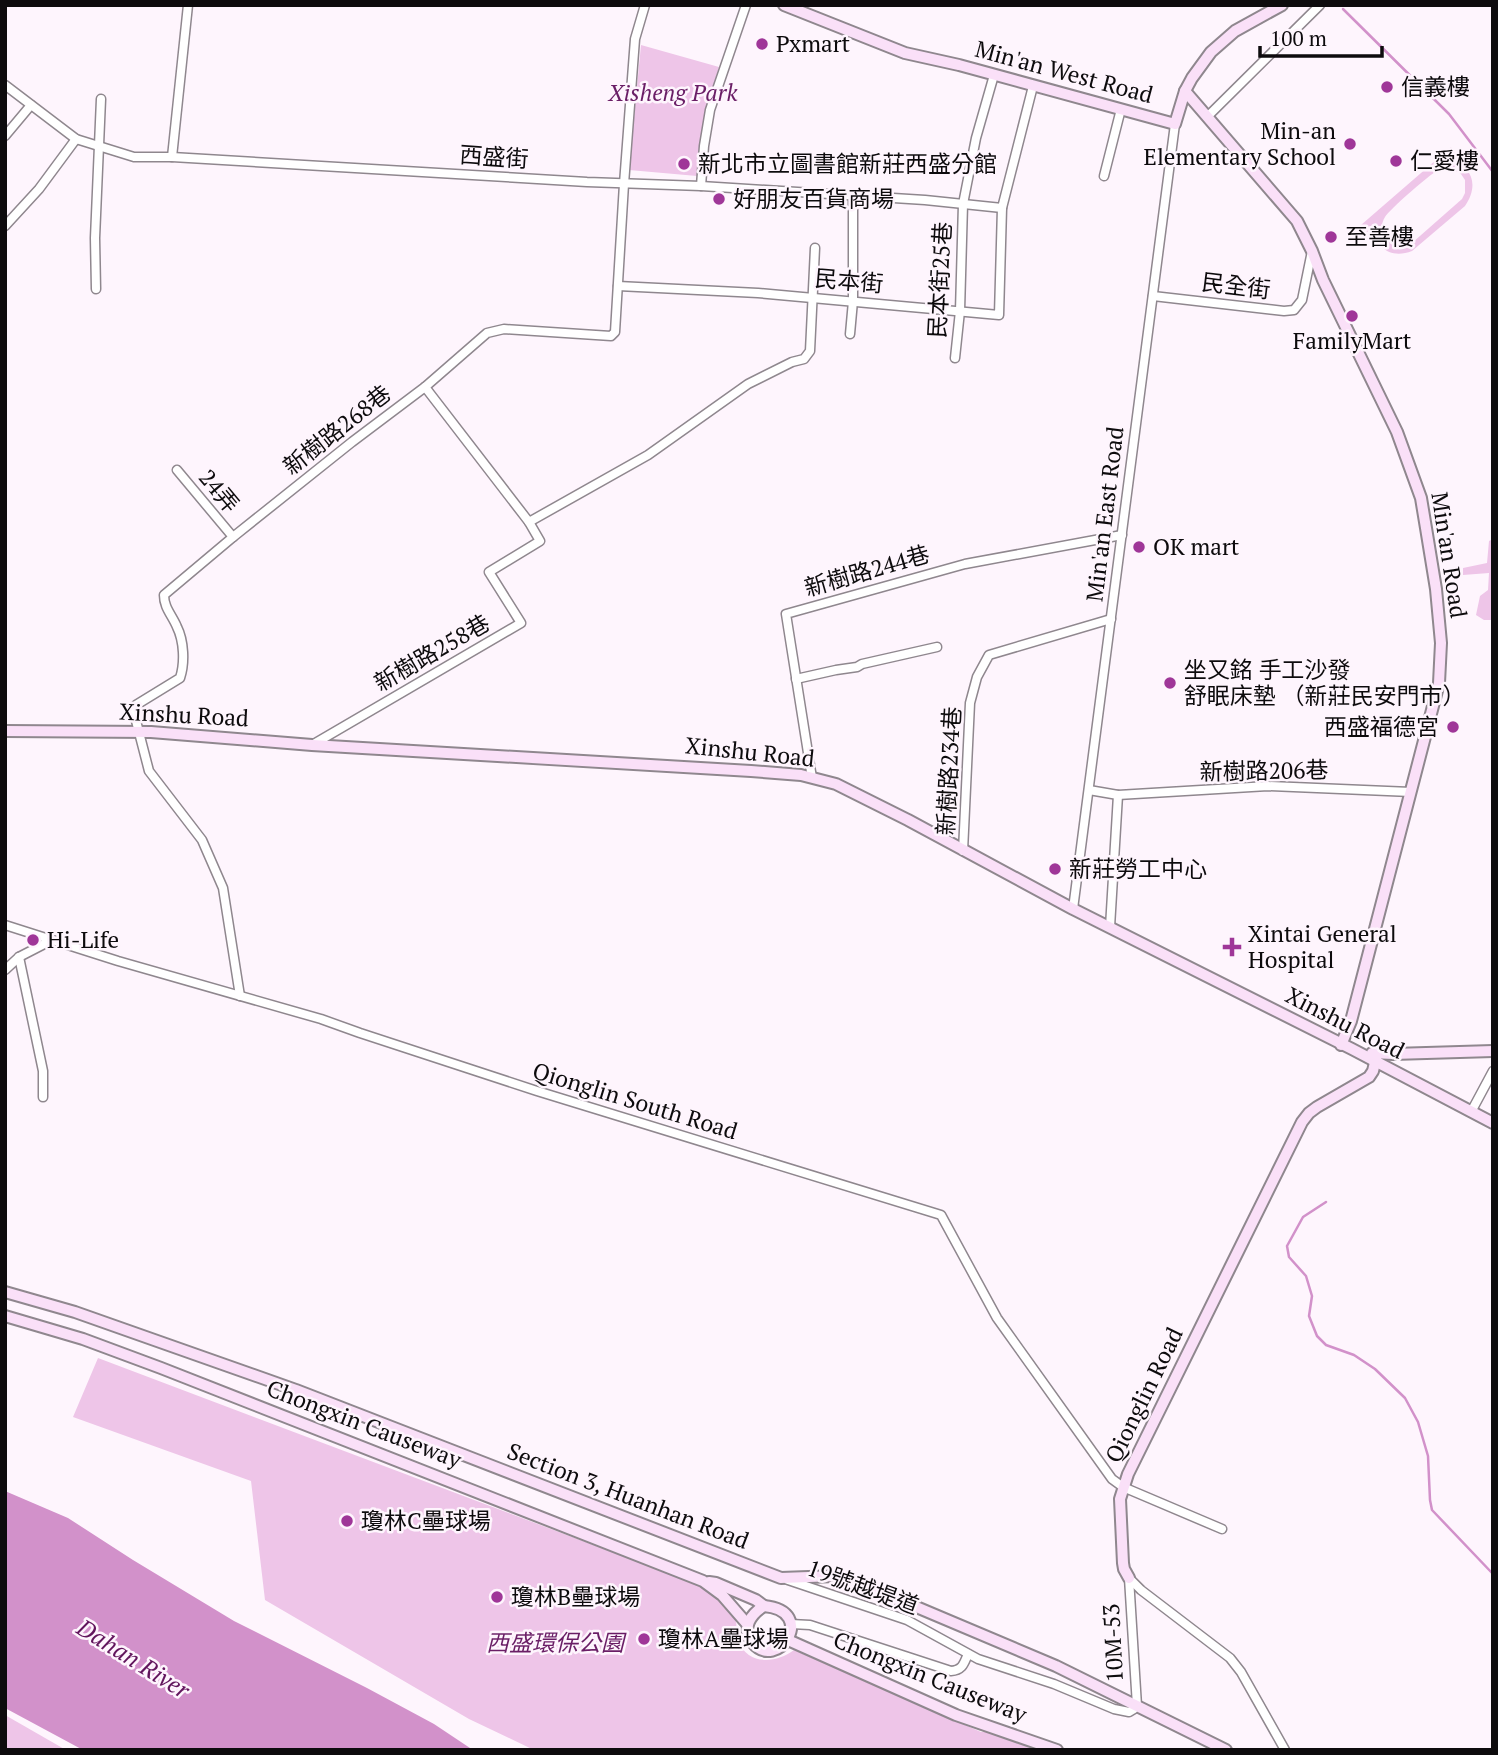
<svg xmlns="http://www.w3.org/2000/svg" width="1498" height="1755" viewBox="0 0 1498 1755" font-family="'PT Serif','Noto Sans TC',serif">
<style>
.green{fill:#eec5e8;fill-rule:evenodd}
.water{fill:#d291ca}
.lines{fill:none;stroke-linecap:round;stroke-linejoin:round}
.stream{stroke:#d291ca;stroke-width:2.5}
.street-casing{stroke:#8f878e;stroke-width:11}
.secondary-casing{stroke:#8f878e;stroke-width:14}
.street{stroke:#fff;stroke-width:8}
.secondary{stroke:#fae0f8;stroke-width:10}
.poi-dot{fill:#9f3698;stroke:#fef5fd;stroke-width:2.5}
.labels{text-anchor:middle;stroke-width:5;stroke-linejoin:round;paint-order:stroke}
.poi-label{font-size:23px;fill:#0d0b0d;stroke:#fef5fd;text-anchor:start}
.street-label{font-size:23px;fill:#0d0b0d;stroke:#fef5fd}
.park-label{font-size:23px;font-style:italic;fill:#6a1e66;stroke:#fef5fd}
.water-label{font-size:24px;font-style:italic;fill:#62155d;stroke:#fef5fd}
</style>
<rect width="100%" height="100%" fill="#fef5fd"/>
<!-- green -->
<g class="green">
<path d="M641,45L719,67L704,117L697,176L629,170Z"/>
<path d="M1451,147L1456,154L1449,161C1473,165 1479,186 1465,206L1412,251C1392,259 1374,249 1375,226L1367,232L1361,225ZM1446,168H1451L1461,174L1465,180V193L1462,199L1412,243C1395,249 1374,235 1385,217C1390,209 1426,178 1435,172C1440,168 1440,169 1446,168Z"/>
<path d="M1493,539V620H1484L1476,615L1480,596L1488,590L1489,573L1463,575V568L1487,563L1489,541Z"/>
<path d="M98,1358L710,1589C718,1598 729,1608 735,1619C738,1625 735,1634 738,1641C748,1665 775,1664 794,1650L981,1732L1016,1731L1054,1750H534L469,1719L265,1600L251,1481L73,1417Z"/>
<path d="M5,1715L66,1750H5Z"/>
</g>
<!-- water -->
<path class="water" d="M5,1491L68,1518L133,1560L234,1621L367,1688L434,1724L473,1750H83L5,1708Z"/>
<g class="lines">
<!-- stream -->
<g class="stream">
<path d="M1343,9L1449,114L1493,172"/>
<path d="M1326,1202L1303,1217L1287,1246L1289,1257L1306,1276L1312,1296L1309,1316L1317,1336L1326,1345L1354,1355L1375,1369L1405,1398L1418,1422L1428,1456L1430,1500L1432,1510L1493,1574"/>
</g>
<!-- street casing -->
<g class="street-casing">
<g id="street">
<path d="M5,85L76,139L134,157H172L587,182L701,186L925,200L1002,208"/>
<path d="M1207,117L1320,5"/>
<path d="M5,136L31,105"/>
<path d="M172,157L188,5"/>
<path d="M1104,176L1121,109"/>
<path d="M701,186L704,146L710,110L746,5"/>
<path d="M5,226L39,189L76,139"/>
<path d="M618,286L758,293L999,315L1002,208L1033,86"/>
<path d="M96,289L95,238L101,99"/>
<path d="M1153,296L1284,311L1294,310L1302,300L1312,251"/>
<path d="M850,334L853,301V196"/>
<path d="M955,358L960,311L963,204L976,138L994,75"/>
<path d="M425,387L487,333L504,329L611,336L615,332L624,184L635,39L645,5"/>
<path d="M177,470L233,537"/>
<path d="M796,679L836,670L857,667L862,664L937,647"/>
<path d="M312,745L521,623L489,572L540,541L529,522"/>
<path d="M812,778L786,614L965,564L1122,535"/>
<path d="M1089,790L1118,795L1268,786L1411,792"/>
<path d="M963,851L970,703L977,677L989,655L1111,619"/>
<path d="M1073,909L1175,124"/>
<path d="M5,925L118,961L321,1019L360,1033L537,1091L941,1215L997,1318L1112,1479L1123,1487L1222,1529"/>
<path d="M1110,927L1118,795"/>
<path d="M19,957L43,1071V1097"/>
<path d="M5,970L19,957L52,940"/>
<path d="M240,996L223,888L202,840L149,771L134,713L136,705L180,678C185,663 184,641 177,627C172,615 164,608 164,595L233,537L352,442L425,387L529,522L648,455L748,384L792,362L804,359L810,351L815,248"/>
<path d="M1471,1112L1493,1071"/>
<path d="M1129,1578L1141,1590L1230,1658L1241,1672L1285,1750"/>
<path d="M788,1580L907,1620L978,1659L1054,1684L1114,1709L1129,1712L1134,1709L1137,1706L1129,1578"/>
<path d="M791,1624L810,1625L951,1671C963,1670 964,1663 968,1654"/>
</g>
</g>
<!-- secondary casing -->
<g class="secondary-casing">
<g id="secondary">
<path d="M784,5L905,53L959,65L1175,124L1185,91L1192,78L1211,52L1235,31L1282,5"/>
<path d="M1185,91L1297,221L1312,251L1323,280L1397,432L1421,498L1426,528L1436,589L1441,643L1439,683L1351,1021L1341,1045"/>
<path d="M5,731L151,732L312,745L751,771L801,775L836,784L908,820L1073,909L1352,1049L1493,1123"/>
<path d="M1372,1053L1393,1054L1493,1051"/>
<path d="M5,1292L75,1312L296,1390L781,1578L836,1576L914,1606L1056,1666L1226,1750"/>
<path d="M5,1316L83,1339L161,1368L703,1581L722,1595L748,1625"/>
<path d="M1129,1578L1124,1569L1123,1563L1120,1499L1128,1474L1302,1122L1309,1113L1317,1107L1369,1077L1373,1071L1377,1054"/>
<path d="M709,1582L716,1583L756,1600L764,1606"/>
<path d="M764,1606C819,1611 777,1674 752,1642C741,1628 751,1614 764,1606Z"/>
<path d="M788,1640L956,1715L1057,1750"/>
</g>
</g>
<!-- street -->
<use href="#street" class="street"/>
<!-- secondary -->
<use href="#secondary" class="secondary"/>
</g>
<!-- markers -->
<g class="poi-dot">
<circle cx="762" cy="44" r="7"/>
<circle cx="1387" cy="87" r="7"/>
<circle cx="1350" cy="144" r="7"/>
<circle cx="1396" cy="161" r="7"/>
<circle cx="684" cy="164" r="7"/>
<circle cx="719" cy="199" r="7"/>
<circle cx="1331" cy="237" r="7"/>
<circle cx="1352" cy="316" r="7"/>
<circle cx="1139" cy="547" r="7"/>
<circle cx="1170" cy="683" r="7"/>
<circle cx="1453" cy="727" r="7"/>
<circle cx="1055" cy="869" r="7"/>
<circle cx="33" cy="940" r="7"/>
<path d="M1228.5 936.5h7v7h7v7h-7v7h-7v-7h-7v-7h7z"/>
<circle cx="347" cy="1521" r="7"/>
<circle cx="497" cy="1597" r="7"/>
<circle cx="644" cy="1639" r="7"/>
</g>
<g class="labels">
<!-- poi labels -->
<g class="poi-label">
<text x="776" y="52">Pxmart</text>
<text x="1401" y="95">信義樓</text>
<text x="1336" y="139" text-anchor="end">Min-an<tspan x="1336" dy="26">Elementary School</tspan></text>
<text x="1410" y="169">仁愛樓</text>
<text x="698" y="172">新北市立圖書館新莊西盛分館</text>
<text x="733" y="207">好朋友百貨商場</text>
<text x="1345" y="245">至善樓</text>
<text x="1352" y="349" text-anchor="middle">FamilyMart</text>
<text x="1153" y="555">OK mart</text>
<text x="1184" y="678">坐又銘 手工沙發<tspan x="1184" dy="26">舒眠床墊 （新莊民安門市）</tspan></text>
<text x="1439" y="735" text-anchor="end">西盛福德宮</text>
<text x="1069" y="877">新莊勞工中心</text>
<text x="1248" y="942">Xintai General<tspan x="1248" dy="26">Hospital</tspan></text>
<text x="47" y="948">Hi-Life</text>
<text x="361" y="1529">瓊林C壘球場</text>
<text x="511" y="1605">瓊林B壘球場</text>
<text x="658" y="1647">瓊林A壘球場</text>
</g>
<!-- street labels -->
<g class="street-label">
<text transform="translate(1064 72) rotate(15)" y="8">Min'an West Road</text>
<text transform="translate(494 157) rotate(4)" y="8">西盛街</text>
<text transform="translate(940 280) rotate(-87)" y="8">民本街25巷</text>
<text transform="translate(849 281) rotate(5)" y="8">民本街</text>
<text transform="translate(1236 286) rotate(7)" y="8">民全街</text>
<text transform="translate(337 430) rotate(-38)" y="8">新樹路268巷</text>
<text transform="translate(219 491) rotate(50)" y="8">24弄</text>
<text transform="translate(1105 514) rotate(-83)" y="8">Min'an East Road</text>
<text transform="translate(1449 555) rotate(81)" y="8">Min'an Road</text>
<text transform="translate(867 571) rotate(-16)" y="8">新樹路244巷</text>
<text transform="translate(432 653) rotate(-30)" y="8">新樹路258巷</text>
<text transform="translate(184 715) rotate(3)" y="8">Xinshu Road</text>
<text transform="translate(750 752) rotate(6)" y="8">Xinshu Road</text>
<text transform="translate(949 771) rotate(-87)" y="8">新樹路234巷</text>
<text transform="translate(1264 771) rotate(-1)" y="8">新樹路206巷</text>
<text transform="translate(1345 1023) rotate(27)" y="8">Xinshu Road</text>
<text transform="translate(635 1101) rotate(17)" y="8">Qionglin South Road</text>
<text transform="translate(1144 1395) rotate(-64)" y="8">Qionglin Road</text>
<text transform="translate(364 1424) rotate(21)" y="8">Chongxin Causeway</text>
<text transform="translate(628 1496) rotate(21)" y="8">Section 3, Huanhan Road</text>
<text transform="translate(863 1587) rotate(20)" y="8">19號越堤道</text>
<text transform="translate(1113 1643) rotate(-93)" y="8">10M-53</text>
<text transform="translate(930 1677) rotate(22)" y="8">Chongxin Causeway</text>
</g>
<!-- park labels -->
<g class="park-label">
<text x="673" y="101">Xisheng Park</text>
<text x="555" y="1651">西盛環保公園</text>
</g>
<!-- water labels -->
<g class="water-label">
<text transform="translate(133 1659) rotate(32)" y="8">Dahan River</text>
</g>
</g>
<!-- border -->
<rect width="1498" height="1755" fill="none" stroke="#0d0b0d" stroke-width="14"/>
<!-- scale -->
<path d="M1260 46v10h122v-10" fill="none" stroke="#0d0b0d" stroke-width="3.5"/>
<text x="1270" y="46" font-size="21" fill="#0d0b0d" stroke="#fef5fd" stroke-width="5" paint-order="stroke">100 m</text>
</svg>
